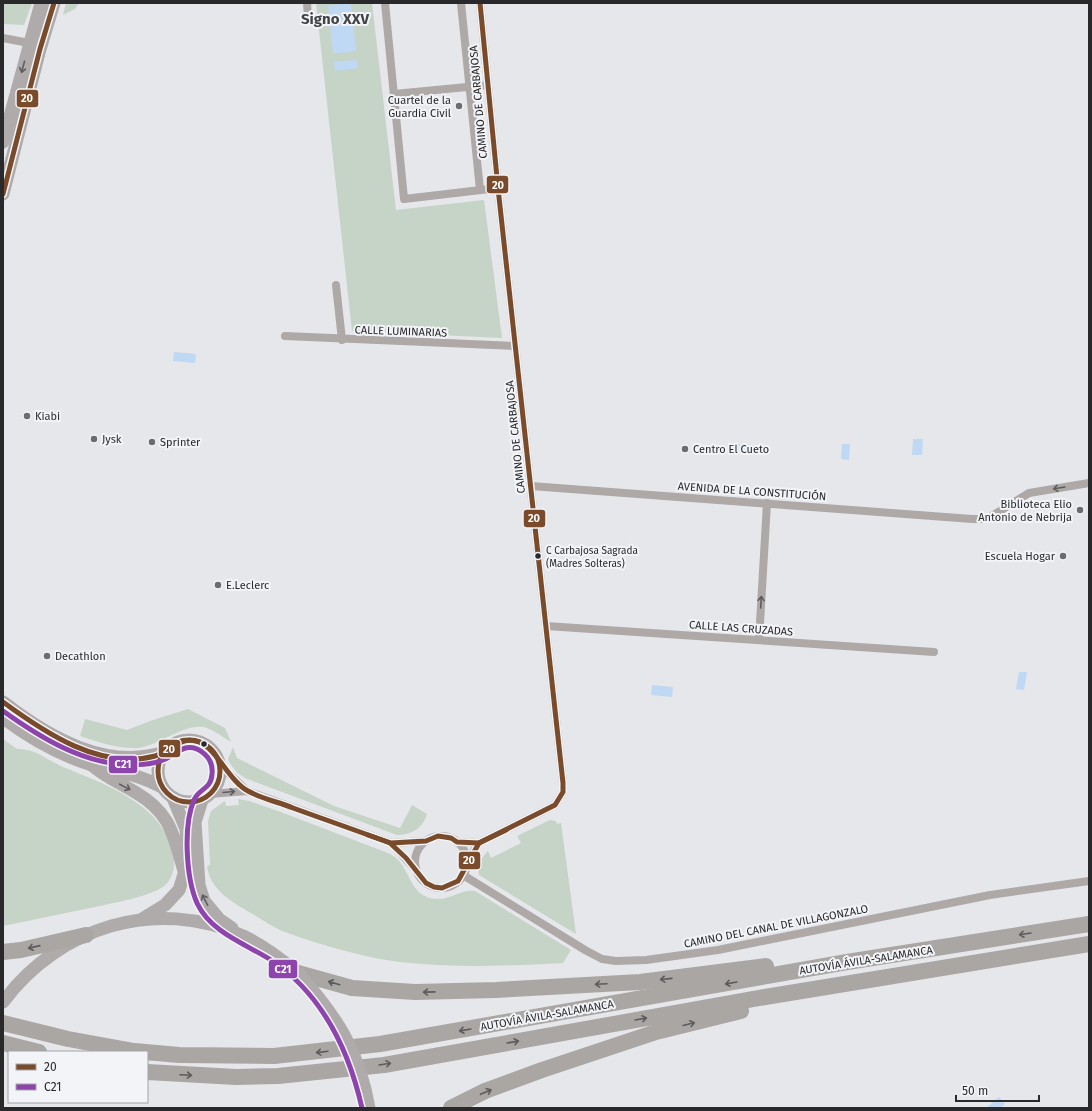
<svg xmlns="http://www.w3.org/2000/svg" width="1092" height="1111" viewBox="0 0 1092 1111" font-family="'Fira Sans',sans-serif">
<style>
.green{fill:#c6d3c7}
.water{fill:#bfd8f4}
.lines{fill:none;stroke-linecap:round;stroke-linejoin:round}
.minor{stroke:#aea9a7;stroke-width:8}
.primary{stroke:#afabaa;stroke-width:13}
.motorway{stroke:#aaa6a4;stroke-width:16}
.primary-bridge{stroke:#afabaa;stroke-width:13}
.bus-1-casing{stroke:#f2f4f8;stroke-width:8}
.bus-2-casing{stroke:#f2f4f8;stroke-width:8}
.bus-1{stroke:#7a4b2a;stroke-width:5}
.bus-2{stroke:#8e44ad;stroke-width:5}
.oneway{stroke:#5f5d5e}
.oneway2{stroke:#5e5c5d}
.oneway3{stroke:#5d5b5b}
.poi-dot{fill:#6b6c6e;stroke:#f2f4f8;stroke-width:1.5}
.bus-dot{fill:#29292b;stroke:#f2f4f8;stroke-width:1.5}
.labels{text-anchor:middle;stroke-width:4;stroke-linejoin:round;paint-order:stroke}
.bus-label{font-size:10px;fill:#29292b;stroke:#f2f4f8;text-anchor:start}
.poi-label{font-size:11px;fill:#29292b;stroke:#f2f4f8;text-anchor:start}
.street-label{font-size:11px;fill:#29292b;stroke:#f2f4f8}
.district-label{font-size:15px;font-weight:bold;fill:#424347;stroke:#f2f4f8}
.line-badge{stroke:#f2f4f8;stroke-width:1.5}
.badge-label{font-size:11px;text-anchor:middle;font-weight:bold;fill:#fff}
</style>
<rect width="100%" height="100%" fill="#e6e7ea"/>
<!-- green -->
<g class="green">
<path d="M3,3H32L24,25L3,24Z"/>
<path d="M66,3H79L75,9L63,15Z"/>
<path d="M316,3H372L396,210L484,200L502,338L352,331Z"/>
<path d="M188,709L225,728L231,742C223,737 215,731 207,728C187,721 159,746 138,748C118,749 98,742 80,736L85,719L127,730L150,721Z"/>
<path d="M3,739L17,749C35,748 47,760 63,767C105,784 168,806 174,859C175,868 172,880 164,886C149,897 113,903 95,907C64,913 34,920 3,926Z"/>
<path d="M233,747L237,758L334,806L400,828L412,805L427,814C422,829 413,834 397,835L245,778C237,773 232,768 228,759Z"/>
<path d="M238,799L249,801L278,811L388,853C391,855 396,857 398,860C411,873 411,897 436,899C450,900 461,889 475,891L571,950L563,963C509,966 454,968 400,962C365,958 314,943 282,931C271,926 261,919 251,913C232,902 210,890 207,866L210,865L208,821L211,811L225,801L226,806L239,805Z"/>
<path d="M550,820L556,821L557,824L561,823L576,934L479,875C477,865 481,858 488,851L491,858L521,843L517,836Z"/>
</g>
<!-- water -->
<g class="water">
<path d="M351,3L356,51L333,54L328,6Z"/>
<path d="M357,60L358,68L335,71L334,62Z"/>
<path d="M174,352L196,354L195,363L173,361Z"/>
<path d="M913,439H923L922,455H912Z"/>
<path d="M738,444L754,445L753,453L737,452Z"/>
<path d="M842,444H850L849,460L841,459Z"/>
<path d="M1019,672H1027L1024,690L1016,689Z"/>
<path d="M652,685L673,687L672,697L651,695Z"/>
<path d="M999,1097L1005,1104L1000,1108H986Z"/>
</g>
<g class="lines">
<!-- minor -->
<g class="minor">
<path d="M307,3L308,17"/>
<path d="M385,3L404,199L498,188"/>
<path d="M461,3L480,190"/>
<path d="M3,38L29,43"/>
<path d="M394,94L488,85"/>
<path d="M336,285L342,340"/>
<path d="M285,336L515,346"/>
<path d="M531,486L972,519H987L1029,493L1089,483"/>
<path d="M546,626L934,652"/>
<path d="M759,640L767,503"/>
<path d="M219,764L247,791"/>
<path d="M210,794L247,791L391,843L426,841"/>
<circle cx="441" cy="862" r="26"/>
<path d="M457,842L479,843L555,805L563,792V783L498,188L480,3"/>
<path d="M391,843L415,869"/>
<path d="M466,863L479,843"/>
<path d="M463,875L585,950L602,959L616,961L646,960L718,950L990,895L1089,881"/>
</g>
<!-- primary -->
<g class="primary">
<path d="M3,142L41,3"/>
<path d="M3,194L40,49L54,3"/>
<path d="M3,702C48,737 106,771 165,752"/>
<path d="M3,718C31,739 59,755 92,765C116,772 139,774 162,787"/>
<circle cx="189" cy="771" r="31"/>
<path d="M93,766C106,777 120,783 135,792C171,813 173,834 184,871"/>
<path d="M202,800L195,822L199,885L204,901L219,919L232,928"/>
<path d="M142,919L165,905L179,890L188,862L186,829L173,798"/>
<path d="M3,1002C59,927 156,896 243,936C263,945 281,959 298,973"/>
</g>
<!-- motorway -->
<g class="motorway">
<path d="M3,952L21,950L86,935"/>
<path d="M298,973L352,988L415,992L496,990L640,982L766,966"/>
<path d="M3,1023L68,1039L134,1051L179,1055L274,1056L380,1044L847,962L1089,924"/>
<path d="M3,1043L39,1052"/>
<path d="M147,1072L236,1077L278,1076L384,1065L765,997L1089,944"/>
<path d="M451,1108L485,1091L542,1070L656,1032L741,1011"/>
</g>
<!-- primary-bridge -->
<path class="primary-bridge" d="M298,973C336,1016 359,1050 369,1108"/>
<!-- bus-1 casing -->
<g class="bus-1-casing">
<g id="bus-1">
<path d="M3,194L40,49L54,3"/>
<path d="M3,702C44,732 101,771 155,756C171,751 181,735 199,742C217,749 229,781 248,791C262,799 279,802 293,808C326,820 358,831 390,843L406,858L426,883L434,887L442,888L458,881L479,843L555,805L563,792V783L498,188L480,3"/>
<circle cx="189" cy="771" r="31"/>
<path d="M368,835L391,843L426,841L438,836L451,838L457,842L479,843L506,830"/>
</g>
</g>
<!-- bus-2 casing -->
<g class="bus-2-casing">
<path id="bus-2" d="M3,711C41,738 83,764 131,765C142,765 153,764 163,760C176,755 186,740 202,752C209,757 213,765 212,774C211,790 199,788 194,800C183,825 186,878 197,903C211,933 246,944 271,960C322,994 349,1051 362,1108"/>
</g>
<!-- bus-1 -->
<use href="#bus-1" class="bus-1"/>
<!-- bus-2 -->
<use href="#bus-2" class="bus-2"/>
</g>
<!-- one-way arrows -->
<defs><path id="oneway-shaft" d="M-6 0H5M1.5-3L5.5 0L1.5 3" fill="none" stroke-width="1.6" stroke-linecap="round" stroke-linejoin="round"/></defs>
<g class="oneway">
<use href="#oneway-shaft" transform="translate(23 67) rotate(105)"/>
<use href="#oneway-shaft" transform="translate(125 787) rotate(28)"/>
<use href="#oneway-shaft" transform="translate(205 900) rotate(-117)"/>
</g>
<g class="oneway2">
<use href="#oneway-shaft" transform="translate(1059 488) rotate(171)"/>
<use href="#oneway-shaft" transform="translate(761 602) rotate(-87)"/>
<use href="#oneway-shaft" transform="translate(229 792) rotate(-5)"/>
</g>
<g class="oneway3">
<use href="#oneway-shaft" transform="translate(1025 934) rotate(171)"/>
<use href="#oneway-shaft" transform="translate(34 947) rotate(167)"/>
<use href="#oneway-shaft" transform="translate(666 979) rotate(174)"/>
<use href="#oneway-shaft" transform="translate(334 983) rotate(-164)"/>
<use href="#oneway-shaft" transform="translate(731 983) rotate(170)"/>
<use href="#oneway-shaft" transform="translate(601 984) rotate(177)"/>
<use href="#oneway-shaft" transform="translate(429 992) rotate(179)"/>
<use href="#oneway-shaft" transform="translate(641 1019) rotate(-10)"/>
<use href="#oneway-shaft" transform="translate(689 1024) rotate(-14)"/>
<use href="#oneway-shaft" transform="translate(465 1030) rotate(170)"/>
<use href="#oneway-shaft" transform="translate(513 1042) rotate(-10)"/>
<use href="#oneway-shaft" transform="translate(322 1052) rotate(173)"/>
<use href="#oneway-shaft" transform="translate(385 1064) rotate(-9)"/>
<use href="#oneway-shaft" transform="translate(186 1075) rotate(3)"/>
<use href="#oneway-shaft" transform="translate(486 1092) rotate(-23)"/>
</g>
<!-- markers -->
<g class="poi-dot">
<circle cx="459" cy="106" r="4"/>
<circle cx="27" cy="416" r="4"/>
<circle cx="94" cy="439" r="4"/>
<circle cx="152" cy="442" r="4"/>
<circle cx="685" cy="449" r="4"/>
<circle cx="1080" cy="510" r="4"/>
<circle cx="1063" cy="556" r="4"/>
<circle cx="218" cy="585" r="4"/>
<circle cx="47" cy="656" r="4"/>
</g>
<g class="bus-dot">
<circle cx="538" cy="556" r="3.5"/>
<circle cx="204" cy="744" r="3.5"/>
</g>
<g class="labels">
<!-- bus labels -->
<g class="bus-label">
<text x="546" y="554">C Carbajosa Sagrada<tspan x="546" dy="13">(Madres Solteras)</tspan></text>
</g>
<!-- poi labels -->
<g class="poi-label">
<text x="451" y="104" text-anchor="end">Cuartel de la<tspan x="451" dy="13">Guardia Civil</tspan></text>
<text x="35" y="420">Kiabi</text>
<text x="102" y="443">Jysk</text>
<text x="160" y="446">Sprinter</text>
<text x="693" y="453">Centro El Cueto</text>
<text x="1072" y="508" text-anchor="end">Biblioteca Elio<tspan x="1072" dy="13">Antonio de Nebrija</tspan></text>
<text x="1055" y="560" text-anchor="end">Escuela Hogar</text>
<text x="226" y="589">E.Leclerc</text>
<text x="55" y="660">Decathlon</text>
</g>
<!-- street labels -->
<g class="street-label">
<text transform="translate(478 102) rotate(-95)" y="4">CAMINO DE CARBAJOSA</text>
<text transform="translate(401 331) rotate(2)" y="4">CALLE LUMINARIAS</text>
<text transform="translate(515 437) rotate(-96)" y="4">CAMINO DE CARBAJOSA</text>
<text transform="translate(752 491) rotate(4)" y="4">AVENIDA DE LA CONSTITUCIÓN</text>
<text transform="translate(741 628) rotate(4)" y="4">CALLE LAS CRUZADAS</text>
<text transform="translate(776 926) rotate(-11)" y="4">CAMINO DEL CANAL DE VILLAGONZALO</text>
<text transform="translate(866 960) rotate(-9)" y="4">AUTOVÍA ÁVILA-SALAMANCA</text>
<text transform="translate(547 1015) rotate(-10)" y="4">AUTOVÍA ÁVILA-SALAMANCA</text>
</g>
<!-- district labels -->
<g class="district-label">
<text x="335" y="24">Signo XXV</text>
</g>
</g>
<g class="line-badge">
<rect x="16" y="89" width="23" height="19" rx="4" fill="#7a4b2a"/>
<rect x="486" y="175" width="23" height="19" rx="4" fill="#7a4b2a"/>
<rect x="523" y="509" width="23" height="19" rx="4" fill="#7a4b2a"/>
<rect x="158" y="739" width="23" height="19" rx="4" fill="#7a4b2a"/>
<rect x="108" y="755" width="30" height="19" rx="4" fill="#8e44ad"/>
<rect x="458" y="851" width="23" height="19" rx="4" fill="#7a4b2a"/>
<rect x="268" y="959" width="30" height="20" rx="4" fill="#8e44ad"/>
</g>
<g class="badge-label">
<text x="27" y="102">20</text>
<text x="498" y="189">20</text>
<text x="534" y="522">20</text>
<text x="169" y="753">20</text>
<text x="123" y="768">C21</text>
<text x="469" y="864">20</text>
<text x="283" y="973">C21</text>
</g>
<!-- border -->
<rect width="1092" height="1111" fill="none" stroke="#29292b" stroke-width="8"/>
<!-- legend -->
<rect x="8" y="1051" width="140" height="52" fill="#f2f4f8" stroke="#a2a3a6"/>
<rect x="16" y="1064" width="20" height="6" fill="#7a4b2a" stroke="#a2a3a6"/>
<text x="44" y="1071" font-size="12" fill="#29292b">20</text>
<rect x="16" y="1084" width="20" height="6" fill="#8e44ad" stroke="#a2a3a6"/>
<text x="44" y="1091" font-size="12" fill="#29292b">C21</text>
<!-- scale -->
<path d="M956 1095v6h83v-6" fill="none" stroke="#29292b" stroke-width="2"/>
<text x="962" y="1095" font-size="12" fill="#29292b" stroke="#f2f4f8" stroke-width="3" paint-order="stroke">50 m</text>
</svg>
